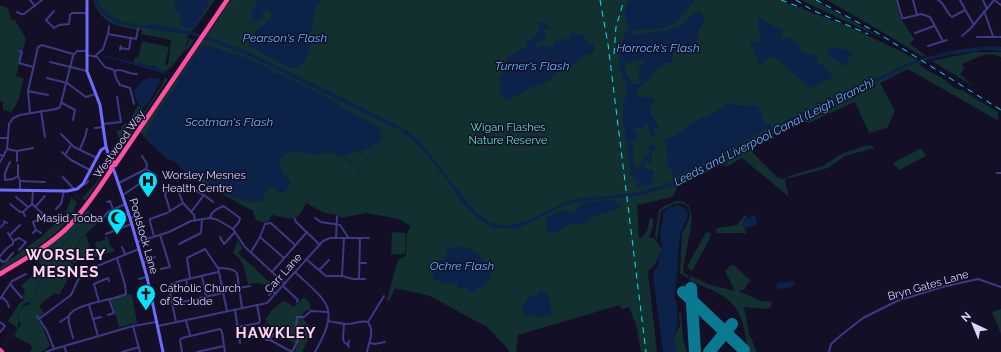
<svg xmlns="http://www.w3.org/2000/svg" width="1001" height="352" viewBox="0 0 1001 352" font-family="Raleway,sans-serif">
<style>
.green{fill:#12302f}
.water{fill:#0c2248;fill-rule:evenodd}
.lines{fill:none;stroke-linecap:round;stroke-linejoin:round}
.stream{stroke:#0c2248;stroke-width:1}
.river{stroke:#0c2248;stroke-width:3}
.runway{stroke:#0a7a92;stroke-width:12}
.street{stroke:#3d3a85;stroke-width:2}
.secondary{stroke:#6f6bff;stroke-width:3}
.highway{stroke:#ff4fa3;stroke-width:4.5}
.rail{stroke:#00e5ff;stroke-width:1;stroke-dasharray:6 5;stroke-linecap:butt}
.highway-bridge{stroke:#ff4fa3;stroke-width:4.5}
.labels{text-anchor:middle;stroke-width:3;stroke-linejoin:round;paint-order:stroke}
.park-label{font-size:11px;fill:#5fe0c0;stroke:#130f26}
.street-label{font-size:11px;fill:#d9d4ff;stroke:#130f26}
.poi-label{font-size:11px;fill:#d9d4ff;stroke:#130f26;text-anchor:start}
.water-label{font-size:12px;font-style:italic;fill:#62b6ff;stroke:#130f26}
.district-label{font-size:15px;font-weight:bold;letter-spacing:1px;fill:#ffd6f0;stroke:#130f26}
</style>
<rect width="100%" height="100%" fill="#130f26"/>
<!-- green -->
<g class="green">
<path d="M93,0H215L194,29L187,37L188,39L185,49L188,44L189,37L191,40L195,39L189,48L184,51L169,70H168L174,59L166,72L155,67L134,62L135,57L138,58L142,41L169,47L165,64H163L168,65L171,40L141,34L142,30C118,27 102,25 93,0Z"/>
<path d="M231,0H779L850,27L898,50L921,62L920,66C928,71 938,75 946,81C951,85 955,90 962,90L999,113L997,115L999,117L997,120L908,69L880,83L895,111L887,128L869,133L855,102L809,123L800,121L756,144L753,153L778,178L784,179L792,175L823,166L841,154L867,145L873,146L874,148L845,156L828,168L786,179L785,181L789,197L742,158L728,166L721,165L685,183L678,187L672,197L637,205L639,238H641L647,231L650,219L651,218L653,219V226L649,238H654L662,249L655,264L648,272L657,352H641L637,328L629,307L622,309L620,305L518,335L516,352H509L507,348L487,327L430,296L395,288L389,301L387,300L396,266L399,259L405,257L406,254L407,233L411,226L399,219L367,213L340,218L339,215L324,213L306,203C296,224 294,219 272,215L269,221L264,223L256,220L253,211L188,175L175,162L166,158L148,141L140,132Z"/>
<path d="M801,0H814L886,40Z"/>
<path d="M827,0H896L899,15L914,39L910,44L925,55L923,57L884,33Z"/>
<path d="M0,5L8,8L11,20H15L26,39L16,76L24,79C20,91 20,102 11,112L3,110V103L0,101Z"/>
<path d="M974,52H1001V57C988,50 974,59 962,64L964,69L960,74L973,86L932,61Z"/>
<path d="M165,77L168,79L113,161L115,149L117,146L140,118L162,85Z"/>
<path d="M138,105L144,110L117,145L116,143L119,139L116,131L122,129L121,126L123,125V124L128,123Z"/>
<path d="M921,148L926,156L899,170L893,163Z"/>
<path d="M108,164L110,166L85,201L82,198L95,184Z"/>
<path d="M72,196L73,199L77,202C74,207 74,215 70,219C55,237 21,259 0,270V267L41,237L65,214Z"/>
<path d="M677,201C699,201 690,229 688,242C686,251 685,260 683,270L684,274L689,275L688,278L680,273L682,234L689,219L690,214L689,209L686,205L681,203L674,204L661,211L657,239H656L655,236L659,210L664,206Z"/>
<path d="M88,209L97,222V224L88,232L80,239L68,262L73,264L72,272L59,295L54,293L39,306L44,313L37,319L43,328L50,346L41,352H30L33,346L14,336L21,324C15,316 22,305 31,304L26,302C15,314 22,316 17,328L8,321L19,304L24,300L23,296L25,290L21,286L33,275L43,269L35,254L72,225Z"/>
<path d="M745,215L747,217L742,223L747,234L741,233H716L717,228L737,225Z"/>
<path d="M392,232L406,233L405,254H391Z"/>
<path d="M706,232L711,233L710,238L692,271L687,267L688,265Z"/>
<path d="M86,235L91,251L89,252L97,250L95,243L105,240V237L107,236L109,241V244L115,251L74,263L69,262L80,239Z"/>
<path d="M238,240L243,248L238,253L277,289L275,290L267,284H260L259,283L248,284C245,272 244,260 233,253Z"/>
<path d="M734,265L750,280L744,290H740V292C747,294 752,297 759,300C763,302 767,301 772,302L771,307L768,309L744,307L749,334L757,352H750L748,349C745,337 744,320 737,310C728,294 705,288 689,280L691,276L710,285L735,291L725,271L730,266Z"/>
<path d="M130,294L132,295L137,323L119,327L111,300Z"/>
<path d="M304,297C309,301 312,304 310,310L305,311L301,316L312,330L302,352H295L297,345C286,339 273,330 265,319L273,309L283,301L288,303L294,307Z"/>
<path d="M1001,309V334L992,312Z"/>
<path d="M681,311L683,339L687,352H677L673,339L680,325L679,313Z"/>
</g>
<!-- water -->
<g class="water">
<path d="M94,0H98C105,19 127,24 145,26L148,24L187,30L237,47L251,53L388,120L398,126L400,128L405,129L420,141L474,211L489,222L496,224L506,226L527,221L563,203L579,198L629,194L657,187L675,181L698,170L776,126L915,60L919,61L926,57L961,49L990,46L1001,47V51L986,50L949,55L916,63L801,118L738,150L700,173L676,185L639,196L574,202L552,211L520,228L512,229L495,228L480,220L464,205L445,178L424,151L400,130L394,128L249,56L193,35L116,24L102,13Z"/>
<path d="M175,0H179L181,3L182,0H209L210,1L198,22L193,29L181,26L180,16L174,7Z"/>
<path d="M257,0H322C314,7 314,16 312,25C312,29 309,33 309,37C308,43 310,37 310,43C310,52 303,70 292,68C278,65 262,51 248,45L255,32L271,18L272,14L269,10L263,11V17L260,20L251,23L253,12L249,9L254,8L257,4Z"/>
<path d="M630,0H695L674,24L660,29L633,30L630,34C643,35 676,31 685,22C688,20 691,16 694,13L701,12L705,21L698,32L699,37L690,46L677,49L673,54V59L671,63H664L662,68L656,69L648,80L636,91L638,96L641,95L644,98L651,97L655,100L651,106V114L660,129L658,130L656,128H654L655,136H652L648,126L646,124L643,128H637L634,130L635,132L639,134L636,140L631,141L630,142L635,145L632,148V150L635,152L632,155L635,167L637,168L641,165L643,158L651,152V149L649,151L647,149L649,145H656L657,149L655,148V151L652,152V162L645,163L643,167L647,170L652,169L654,174L652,176L653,178L649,179L655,182L654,184L635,188L636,184L642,181H638L635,178L634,179L631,176L627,148L629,142L625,139V132L624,127L625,125L623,122V101L626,98L627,92L625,86L626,82L622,78V74L620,73C620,69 619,65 619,61C620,53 624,46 623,39L625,37L624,34L629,27C624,19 622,7 630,0ZM638,60L641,61H645V65L642,64L638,71L640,78L639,84H632L626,73L625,65L627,63Z"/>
<path d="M760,17L765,22L783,30L780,37L783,39L789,37L798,43L801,52L816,56L819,65H823L833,76L831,79L823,81L811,88L806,87C797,74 784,67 775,56L767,59L762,65H760L749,41L759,43L760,38L758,37L761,34V31L758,27Z"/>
<path d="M538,22H543L550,27V29L546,28L544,30V33L547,38L536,44L535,47L537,48L541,45L553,47L557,39L561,43L564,39L568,40L572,31L576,34H581L590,45L593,43L595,51L591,54L583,56L579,61L571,66L555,74L550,81L532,87L530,89C521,91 516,97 507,100L501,96L500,76L505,72L507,57L523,49L527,45L526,40H530L540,31Z"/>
<path d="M204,45L214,47L232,54H238L272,70L275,73L282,75L338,103L340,106L377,126L381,132L380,142L373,145L371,147H369L364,151L359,150L345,156L328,152L318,155L291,151L285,154L280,160V167L284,175L291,181C289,188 287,191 279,194L275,188L271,187L265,192C266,212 231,197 222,192C215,189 210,184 203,180H201L188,175L175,162L166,158L148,141L145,135L161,107L178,83L179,81L178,78L182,76L198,51Z"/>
<path d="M832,47L844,49L854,53L848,57L847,67L829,56L827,51Z"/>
<path d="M106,56L155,67L166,72L165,74L118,60L107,58L105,57Z"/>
<path d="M148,78H157L161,80L148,104L142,108C130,96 133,84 148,78Z"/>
<path d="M727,104L747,106L756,105L760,109L764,123L770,124L771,126L705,163L672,177L673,172L666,163L668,160L665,139C683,136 679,131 691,123C703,117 717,113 727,104Z"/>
<path d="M614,200L622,207L590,218L589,222L580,225L572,223L554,233H547V217L564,210L569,213H573L577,209L580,203Z"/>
<path d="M677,205L684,207L687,211L688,216L680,234L677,269L679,271L676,275L677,279L674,297L677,305L678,326L673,339L677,352H663L653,276L654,270L659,264L658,260L662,249L660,231L661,226L663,221V213L669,208Z"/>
<path d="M755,215L757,224L745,228L742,223C746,218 749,217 755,215Z"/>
<path d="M461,246C480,251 485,261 492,278L488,279L483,287H479L474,292H470L468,290L462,287L460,289L457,287L458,285L456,283L448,285C440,280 437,285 432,274L436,269L434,265L439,260L444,259L447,255V249Z"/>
<path d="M794,281V284L791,287L779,289L776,288L777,283Z"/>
<path d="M541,289C551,298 549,301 552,314L540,318L535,314L528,316H523V306L528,297L536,295Z"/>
</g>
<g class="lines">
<!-- stream -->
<g class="stream">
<path d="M132,25L136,24"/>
<path d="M165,73L169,75"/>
<path d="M0,99L12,110"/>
<path d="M381,137L387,136L392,140"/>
<path d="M369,147L374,153"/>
<path d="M361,151L366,159"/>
<path d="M334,153C340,158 348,159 354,164C359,168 357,174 362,177"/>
<path d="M347,160L362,162C375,153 387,146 399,136"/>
<path d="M50,171L64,180L71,189"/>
<path d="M73,191L85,206"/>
<path d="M245,343L262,333"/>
<path d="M3,346L17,328L19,322L18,315L22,307L33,298L44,274L64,242L86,221L89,213L87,208"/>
</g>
<!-- river -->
<path class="river" d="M262,333L267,329L266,324"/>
<!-- runway -->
<g class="runway">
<path d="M691,288L695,352"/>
<path d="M683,292L744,350"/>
<path d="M709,352L732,324"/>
</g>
<!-- street -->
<g class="street">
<path d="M30,0L35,6"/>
<path d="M897,0L902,18H905L921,14L930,17L943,41"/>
<path d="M913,0L917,15"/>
<path d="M938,0C945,3 946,13 952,17L965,10"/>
<path d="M960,0L972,22L974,24"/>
<path d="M983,0L987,9"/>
<path d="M994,0L1001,5"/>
<path d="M54,11L46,20L54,28L59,25L69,24L70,15L72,13H87"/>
<path d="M984,11L993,36"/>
<path d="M17,12L21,14H24L42,0"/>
<path d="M915,33L934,26"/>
<path d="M108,34L109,26"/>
<path d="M962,36L971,28L994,0"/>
<path d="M977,37H1001"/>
<path d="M928,46L947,40"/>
<path d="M120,48L127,49H129L131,38"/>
<path d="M120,50L121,46"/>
<path d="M19,51L22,52L19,63L33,67"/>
<path d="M87,55L97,57L105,67L114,70L116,78L120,85L130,88L134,104"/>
<path d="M95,56L103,49L108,34L136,39L138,29"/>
<path d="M50,62L87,71"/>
<path d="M115,71C122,67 128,75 137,74"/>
<path d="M47,78L67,83L86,97L95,94"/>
<path d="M28,91L48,95"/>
<path d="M62,103L75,110L73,120"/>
<path d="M41,111L45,137"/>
<path d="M30,113L28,91L38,47L42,45L73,54"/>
<path d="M103,124L121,122L117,97"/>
<path d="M95,128L103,127"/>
<path d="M61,134L74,147L97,158"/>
<path d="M0,138H8"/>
<path d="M71,145L65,155L71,160L90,170"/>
<path d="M7,149L17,151L33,148"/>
<path d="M80,149L85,137L87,129"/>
<path d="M17,151V161"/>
<path d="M62,152L65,155"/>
<path d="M0,155L4,156"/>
<path d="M0,162L7,149L9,124L13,118L20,115L56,109L60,107L73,56L77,51H87"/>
<path d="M10,162L5,173V180L13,179L18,176"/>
<path d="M18,165V176L20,181V190"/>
<path d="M146,169L156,175"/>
<path d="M997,173H1001"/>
<path d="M63,177L74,189"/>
<path d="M20,181L45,182"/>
<path d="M119,183L146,169L147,164L142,156"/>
<path d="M86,184L88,181"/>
<path d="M123,195L139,184"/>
<path d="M204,195L213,202"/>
<path d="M16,197L28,207"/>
<path d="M107,202L110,201L113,209"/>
<path d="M10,204L20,212H23L32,204L33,190"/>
<path d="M32,204L43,214L38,220L33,222L36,230L33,233"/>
<path d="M36,206L45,196"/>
<path d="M56,209L61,204L64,191"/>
<path d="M170,211L165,194L167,191L178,190L183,203"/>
<path d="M23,212L25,216"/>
<path d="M191,212L204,195L193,189"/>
<path d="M43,214L52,221"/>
<path d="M117,218L129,214"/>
<path d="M130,218L140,215"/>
<path d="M210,218C211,211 217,209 223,206L225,207L240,218L239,222L233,229"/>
<path d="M315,218L321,222L340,225L348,237"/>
<path d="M295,219L296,222L319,244"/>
<path d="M4,221L7,223"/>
<path d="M100,221L108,212L125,204"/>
<path d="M1,227L5,222"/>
<path d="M36,230L41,233"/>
<path d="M106,234L131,224"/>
<path d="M10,235L20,225"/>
<path d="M160,235L170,267L161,269"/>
<path d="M154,236L150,222V219L167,213L183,203L194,215L195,220"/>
<path d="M220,237L224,244L235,232"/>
<path d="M260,237L284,258"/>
<path d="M336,238L337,216"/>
<path d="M13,241L19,238L26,242L19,250"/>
<path d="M137,242L169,232L191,221L210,218L218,220L233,229L245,247L285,284"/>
<path d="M179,244L201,233L202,219"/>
<path d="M122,247L125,254"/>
<path d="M251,252L260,237L265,224L271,223L273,225L295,245"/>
<path d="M0,256L7,248L13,244V241L8,233"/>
<path d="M0,259L2,262L6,261L13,253"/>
<path d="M306,259L326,276H342L353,279H365"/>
<path d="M143,263L155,257"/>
<path d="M359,263H366"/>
<path d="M82,268L83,272"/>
<path d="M218,268C224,268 233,268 237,273L242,308"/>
<path d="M319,270L329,260"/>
<path d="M272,272L307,232"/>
<path d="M295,272C329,304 340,307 315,352"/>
<path d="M202,276L206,296"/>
<path d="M342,276L344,238"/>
<path d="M190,278L187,258L205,249L218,268L227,311"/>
<path d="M139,279L147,277"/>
<path d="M359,279L360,238"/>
<path d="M186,280L188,290"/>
<path d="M10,284L22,298"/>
<path d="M283,286L298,300L297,302"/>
<path d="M239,288L250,286"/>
<path d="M269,295L273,291L276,294"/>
<path d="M2,297L7,302L9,307"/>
<path d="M0,299L12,281L26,274"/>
<path d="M99,302L94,284L108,278L109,281"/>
<path d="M173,304L223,293"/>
<path d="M89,305L98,336"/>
<path d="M235,310L240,343"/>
<path d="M108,315L114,313L109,299"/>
<path d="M37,316L47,331L54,349"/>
<path d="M39,319L71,295L78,280L85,271L139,249"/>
<path d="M93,319L101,317"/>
<path d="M186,321L190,335"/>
<path d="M328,321C334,322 339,323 345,324C354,325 359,320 368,322C375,332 369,341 367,352"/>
<path d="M0,322L5,326L0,332"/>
<path d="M60,322L69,316"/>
<path d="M176,322L169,288L170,285L180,281L218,272"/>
<path d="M368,322L384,296"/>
<path d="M344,324L343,338L344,342L348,345"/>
<path d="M133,326L140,352"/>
<path d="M158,326L267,303L323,241L330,238H369"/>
<path d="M238,327L259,323L260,320L257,305"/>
<path d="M273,334L270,340L292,352"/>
<path d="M73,338C72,332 67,322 69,316C73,304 115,300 126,294L125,285L117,258"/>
<path d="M266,340H270"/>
<path d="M369,343L375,344L385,342"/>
<path d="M64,346L66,352"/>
<path d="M349,347L348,345L349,341"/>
<path d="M46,352L54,349L133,326L156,322"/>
<path d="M122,352L139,347"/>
<path d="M182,352L180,340L182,338L220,329L222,332L225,352"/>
<path d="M197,352L224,346"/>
<path d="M292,352L299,338V334L296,327L297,317H304L311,311L328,312"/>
<path d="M829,352L831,344L840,336L863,318L897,301L942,287L978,279L1001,287"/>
</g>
<!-- secondary -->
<g class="secondary">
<path d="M87,0V71L100,105L106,147L130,218L147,277L163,352"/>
<path d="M0,190L67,191L77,189L83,184L101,150L106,147"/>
</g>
<!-- highway -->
<g class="highway">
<path d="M115,165L227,0"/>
<path d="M0,274C23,260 47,247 66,229C84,211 98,190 111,170"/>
<path d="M0,350L2,352"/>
</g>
<!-- rail -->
<g class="rail">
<path d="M600,0L608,44L646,352"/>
<path d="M781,0L802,8"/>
<path d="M796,0L812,10L868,34"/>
<path d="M816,0L876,32L1001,110"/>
<path d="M614,54L616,27L624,0"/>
</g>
<!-- highway-bridge -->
<path class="highway-bridge" d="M110,167L113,162"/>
</g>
<!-- icons -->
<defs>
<g id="hospital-pin" transform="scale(1)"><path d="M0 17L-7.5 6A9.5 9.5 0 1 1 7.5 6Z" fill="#00e5ff" stroke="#130f26"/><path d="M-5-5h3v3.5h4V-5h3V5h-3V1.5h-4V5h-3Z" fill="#111"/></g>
<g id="mosque-pin" transform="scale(1)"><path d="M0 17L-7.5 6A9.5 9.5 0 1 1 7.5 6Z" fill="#00e5ff" stroke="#130f26"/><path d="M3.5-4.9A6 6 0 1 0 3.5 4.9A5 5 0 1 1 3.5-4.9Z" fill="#111"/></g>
<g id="church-pin" transform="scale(1)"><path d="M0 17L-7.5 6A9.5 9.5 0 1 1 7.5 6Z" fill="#00e5ff" stroke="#130f26"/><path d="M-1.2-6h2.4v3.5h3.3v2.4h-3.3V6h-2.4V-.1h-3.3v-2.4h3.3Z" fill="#111"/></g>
</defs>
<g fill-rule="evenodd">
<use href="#hospital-pin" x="148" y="181"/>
<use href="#mosque-pin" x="117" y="218"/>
<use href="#church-pin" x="146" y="294"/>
</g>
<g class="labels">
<!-- park labels -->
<g class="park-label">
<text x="508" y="131">Wigan Flashes<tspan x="508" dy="13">Nature Reserve</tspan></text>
</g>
<!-- street labels -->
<g class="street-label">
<text transform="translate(119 144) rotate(-55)" y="4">Westwood Way</text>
<text transform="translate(144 236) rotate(74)" y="4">Poolstock Lane</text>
<text transform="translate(283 273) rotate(-48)" y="4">Carr Lane</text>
<text transform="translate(928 285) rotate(-16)" y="4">Bryn Gates Lane</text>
</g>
<!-- poi labels -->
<g class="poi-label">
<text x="162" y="179">Worsley Mesnes<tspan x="162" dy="13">Health Centre</tspan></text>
<text x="103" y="222" text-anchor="end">Masjid Tooba</text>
<text x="160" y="292">Catholic Church<tspan x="160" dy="13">of St. Jude</tspan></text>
</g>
<!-- water labels -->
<g class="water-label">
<text x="285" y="42">Pearson's Flash</text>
<text x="658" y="52">Horrock's Flash</text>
<text x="532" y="70">Turner's Flash</text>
<text x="229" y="126">Scotman's Flash</text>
<text transform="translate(774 132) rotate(-27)" y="4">Leeds and Liverpool Canal (Leigh Branch)</text>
<text x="462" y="270">Ochre Flash</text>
</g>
<!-- district labels -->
<g class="district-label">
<text x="66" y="260">WORSLEY<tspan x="66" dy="17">MESNES</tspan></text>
<text x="276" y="338">HAWKLEY</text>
</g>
</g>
<!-- north arrow -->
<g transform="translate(973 324) rotate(316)" stroke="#130f26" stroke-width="3" paint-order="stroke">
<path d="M0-3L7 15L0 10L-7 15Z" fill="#d9d4ff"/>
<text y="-6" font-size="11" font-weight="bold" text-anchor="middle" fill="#d9d4ff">N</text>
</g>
</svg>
